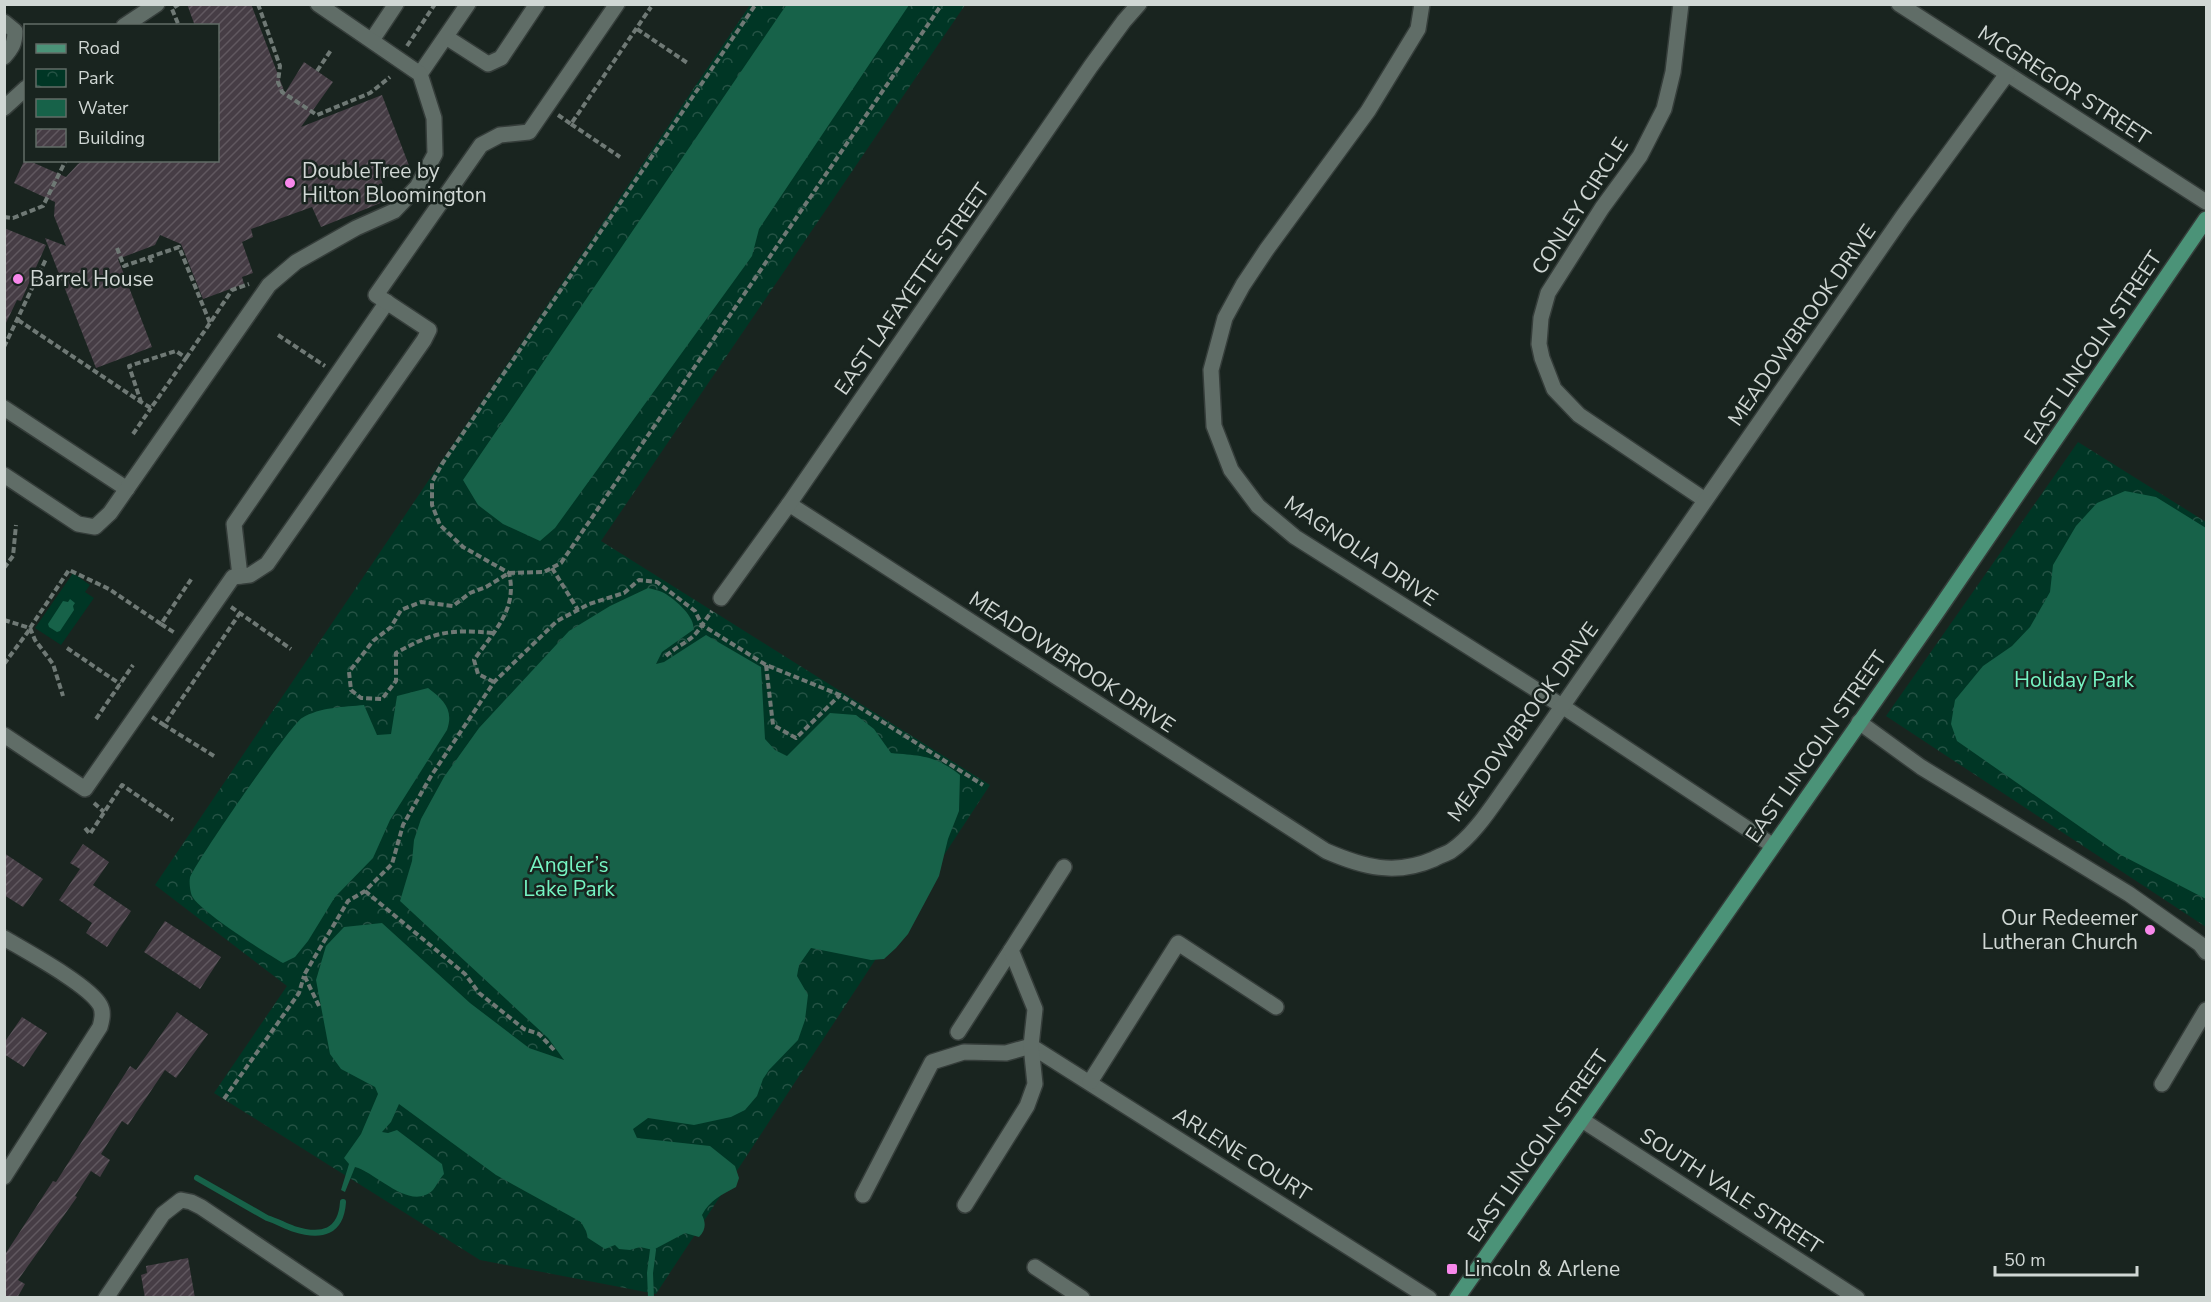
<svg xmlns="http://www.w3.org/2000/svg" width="2211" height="1302" viewBox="0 0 2211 1302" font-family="'Nunito Sans',sans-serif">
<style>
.park{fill:url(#park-crowns)}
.pitch{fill:#003625}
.water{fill:#176249}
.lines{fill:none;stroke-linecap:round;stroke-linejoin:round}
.stream{stroke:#176249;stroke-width:6}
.building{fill:url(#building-hatch)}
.minor-casing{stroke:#353d3a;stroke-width:18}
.major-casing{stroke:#353d3a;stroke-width:18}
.path{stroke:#6f7975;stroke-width:4;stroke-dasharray:6 3;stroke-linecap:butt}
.minor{stroke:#606d67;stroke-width:15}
.major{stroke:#4b9378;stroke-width:15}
.poi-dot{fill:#f888eb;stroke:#19241f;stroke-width:2}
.labels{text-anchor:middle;stroke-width:5;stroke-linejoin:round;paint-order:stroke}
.street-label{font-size:21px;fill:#d0d7d4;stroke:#19241f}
.poi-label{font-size:21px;fill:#d0d7d4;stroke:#19241f;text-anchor:start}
.park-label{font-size:21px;fill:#76f5c3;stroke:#19241f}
</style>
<defs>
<pattern id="park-crowns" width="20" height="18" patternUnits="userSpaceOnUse" patternTransform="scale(1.5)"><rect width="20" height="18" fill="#003625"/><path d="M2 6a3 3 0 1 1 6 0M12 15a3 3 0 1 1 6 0" fill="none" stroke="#245244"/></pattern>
<pattern id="building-hatch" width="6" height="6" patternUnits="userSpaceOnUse" patternTransform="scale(1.5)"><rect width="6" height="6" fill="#463d45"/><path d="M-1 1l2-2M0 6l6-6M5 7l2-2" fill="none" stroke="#60585f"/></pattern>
</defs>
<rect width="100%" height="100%" fill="#19241f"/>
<!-- park -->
<g class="park">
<path d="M750,5H965L601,541L990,785L656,1294L480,1260L214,1093L287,986L155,885Z"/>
<path d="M2078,442L2206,522V927L1886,716Z"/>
</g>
<!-- pitch -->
<path class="pitch" d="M73,573L90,585L85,592L94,598L61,645L35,628Z"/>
<!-- water -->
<g class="water">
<path d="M787,4L909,5L759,229L752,256L555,528L540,541L503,524L478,505L463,480Z"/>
<path d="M2125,491L2156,497L2206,528V899L2119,854L1957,741L1951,724L1955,700L1983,666L2012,646L2030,627L2050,592L2053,565L2076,526L2097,503Z"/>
<path d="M648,588C652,589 658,590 662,592C673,597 697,618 693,630L662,652L656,664L664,662L706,635L761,667L765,739L775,750L787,756L830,713L856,715L874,729L891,753C922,756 935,755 960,775L959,811L948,839L939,876L908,934L896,948L884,959L871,960L811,948L799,965L797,976L808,995L805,1020L798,1040L769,1070L763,1079L757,1096L745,1110L731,1117L694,1125L648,1118L633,1129L637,1138L710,1146L735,1166L739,1178L736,1187C721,1195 710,1200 702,1215C706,1223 706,1230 699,1237L685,1233L653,1250L640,1247L630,1250L619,1249L615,1245L605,1249L588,1238L586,1231L581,1222L496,1175L399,1104L391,1122L382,1132L388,1133L397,1130L442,1164L444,1174C440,1178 437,1185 433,1190C410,1212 377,1173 355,1167L345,1192L341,1190L349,1164L344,1158L361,1134L378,1094L375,1087L341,1069L330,1054L316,980L326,946L344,927L382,923L470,1003L529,1048L564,1060L548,1038L400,901L412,861L414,840L421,819L444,777L479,728L569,631L610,606Z"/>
<path d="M70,599L75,603L73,606L74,610L60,631L57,632L49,627L48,624L63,601L68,602Z"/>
<path d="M428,688C444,700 454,710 447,730L390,820L373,858L335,897L308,941L295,957L283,963C266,953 199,911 192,896C190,892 189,881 190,878C194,864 291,724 302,718C320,707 344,707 364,705L377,735L391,734L397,696Z"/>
</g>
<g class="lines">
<!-- stream -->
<g class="stream">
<path d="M197,1178L267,1218C277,1221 285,1226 294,1229C322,1238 341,1232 343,1202"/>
<path d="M651,1298L650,1273L653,1250"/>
</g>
</g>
<!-- building -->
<g class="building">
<path d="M187,4H251L285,93L304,62L333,82L301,127L382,95L410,168L381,179L388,200L321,227L312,207L251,229L253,237L242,242L253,273L242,277L244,284L203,299L181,244L160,235L155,245L118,259L152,347L96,368L45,238L66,246L54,216L55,202L14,183L25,159L66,177L78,164L85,160H218V26H195Z"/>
<path d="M4,228L46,245L21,301L17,300L4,327Z"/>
<path d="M83,844L109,862L93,885L131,911L107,947L86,933L92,923L59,900L80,869L70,863Z"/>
<path d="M4,853L43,879L23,907L4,895Z"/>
<path d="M165,921L221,957L200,989L144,952Z"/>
<path d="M177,1012L208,1034L176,1078L165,1070L128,1125L122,1121L101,1154L110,1160L100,1177L91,1171L75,1196L77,1197L18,1280L25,1284L17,1298H4V1256L53,1181L56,1182L130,1066L136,1070Z"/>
<path d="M22,1017L47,1033L24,1067L4,1054V1043Z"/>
<path d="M188,1258L195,1298H145L141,1275L147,1273L146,1266Z"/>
</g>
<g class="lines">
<!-- minor casing -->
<g class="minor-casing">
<g id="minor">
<path d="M1422,4L1418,29L1368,111L1267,249L1243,285L1225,318L1211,370L1214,426L1231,470L1258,506L1295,537L1562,706L1772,845"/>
<path d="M1681,4L1673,72L1664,109L1640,156L1602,208L1548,293L1541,318L1539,344L1542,358L1554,389L1579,415L1705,500"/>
<path d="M1899,4L2206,202"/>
<path d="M4,22L15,31C15,43 12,48 4,57"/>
<path d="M124,26L157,4"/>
<path d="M446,37L488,64L501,58L537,4"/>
<path d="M372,40L396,4"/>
<path d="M420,74L468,4"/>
<path d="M4,108L26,88"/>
<path d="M4,408L127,489"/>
<path d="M4,475L78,524L95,527L110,513L269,285L296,262L356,228L394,211L417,187L435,154L434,118L420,74L318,4"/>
<path d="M789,504L1326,851C1363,867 1395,876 1434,859C1439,856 1446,854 1451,851C1475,835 1494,803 1511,780L1903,216L2007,74"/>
<path d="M240,576L234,524L387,302"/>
<path d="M721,598L789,504L1091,66L1124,21L1139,4"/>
<path d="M1859,722L1921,767L2129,894L2200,944L2206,952"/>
<path d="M4,735L85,789L233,577L250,575L267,564L424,340L429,330L376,295L481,145L500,135L529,132L617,4"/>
<path d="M4,938C26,951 89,985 100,1005C104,1012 102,1020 100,1027L4,1177"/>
<path d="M958,1032L1011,950"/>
<path d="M1031,1046L1429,1298"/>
<path d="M1090,1082L1178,943L1276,1007"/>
<path d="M2162,1084L2206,1010"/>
<path d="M1582,1120L1857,1298"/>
<path d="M863,1195L932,1062L964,1052L1006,1053L1031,1046"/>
<path d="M965,1205L1027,1106L1035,1084L1031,1046L1035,1009L1011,950L1064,867"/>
<path d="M1035,1267L1082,1298"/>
<path d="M106,1298L163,1214L181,1200L191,1202L201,1207L336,1298"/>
</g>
</g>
<!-- major casing -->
<g class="major-casing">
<path id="major" d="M1457,1298L1937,612L2206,219"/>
</g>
<!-- path -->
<g class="path">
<path d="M179,4L172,9L179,26"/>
<path d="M258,4L280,66L278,82L282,92L317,115L370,93L390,77"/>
<path d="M637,29L689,64"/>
<path d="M407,46L435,4"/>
<path d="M317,71L331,50"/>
<path d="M558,115L571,124L651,7"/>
<path d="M571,124L620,157"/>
<path d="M4,217L13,218L43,206L66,160"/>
<path d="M117,248L124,266L179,247L210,323L232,290L249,284"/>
<path d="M149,257L153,265"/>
<path d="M18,320L141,402L151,408L186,358L176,351L129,366L141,402"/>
<path d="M278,335L325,366"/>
<path d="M4,347L46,259"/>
<path d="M186,358L210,323"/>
<path d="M133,434L151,408"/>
<path d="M4,568L13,556L16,525"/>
<path d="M552,568L578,610"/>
<path d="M231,607L291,649"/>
<path d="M4,620L30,628L69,570L109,589L161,624L192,578"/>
<path d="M161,624L175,633"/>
<path d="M30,628L35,640L53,664L63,696"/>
<path d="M493,633C450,629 433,632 396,653V681L382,699L361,698L351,690L349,672L373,641L391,627L401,610L421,602L453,606L470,593L486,587L509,573L544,572L561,563L942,4"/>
<path d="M67,648L120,684"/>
<path d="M666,656C680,643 691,643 702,625L766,665L840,695L983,785"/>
<path d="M4,664L30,629"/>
<path d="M766,665L773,725L796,738L840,695"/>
<path d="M494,682L478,674L474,660C493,632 518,610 509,573L463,547L440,525L432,505V482L442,464L756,4"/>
<path d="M152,717L164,725"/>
<path d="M96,719L133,665"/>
<path d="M214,756L164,725L240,613"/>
<path d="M94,803L104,812"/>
<path d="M85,828L90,834L122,785L173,820"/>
<path d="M365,891L465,974L479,993L524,1029L539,1034L554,1050"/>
<path d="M319,1006L304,975L348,901L365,891L392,864L403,825L431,776L494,682L557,621L589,604L624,593L639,580L657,582L695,611L702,625L712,611"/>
<path d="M224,1099L299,993L304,976"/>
</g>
<!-- minor -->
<use href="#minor" class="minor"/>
<!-- major -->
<use href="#major" class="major"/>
</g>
<!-- markers -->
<g class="poi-dot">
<circle cx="290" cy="183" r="6"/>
<circle cx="18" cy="279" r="6"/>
<circle cx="2150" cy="930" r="6"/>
<rect x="1446" y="1263" width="12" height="12" rx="3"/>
</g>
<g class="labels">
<!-- street labels -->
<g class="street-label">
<text transform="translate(2064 85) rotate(33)" y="7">MCGREGOR STREET</text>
<text transform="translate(1580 206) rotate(-57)" y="7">CONLEY CIRCLE</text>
<text transform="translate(912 289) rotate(-55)" y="7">EAST LAFAYETTE STREET</text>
<text transform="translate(1802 325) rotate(-55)" y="7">MEADOWBROOK DRIVE</text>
<text transform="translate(2093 348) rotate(-56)" y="7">EAST LINCOLN STREET</text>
<text transform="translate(1361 551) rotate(34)" y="7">MAGNOLIA DRIVE</text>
<text transform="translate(1072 662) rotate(33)" y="7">MEADOWBROOK DRIVE</text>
<text transform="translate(1523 722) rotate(-54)" y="7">MEADOWBROOK DRIVE</text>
<text transform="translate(1816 747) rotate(-55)" y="7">EAST LINCOLN STREET</text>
<text transform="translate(1538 1146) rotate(-55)" y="7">EAST LINCOLN STREET</text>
<text transform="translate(1242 1154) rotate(32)" y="7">ARLENE COURT</text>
<text transform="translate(1731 1191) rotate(33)" y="7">SOUTH VALE STREET</text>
</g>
<!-- poi labels -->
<g class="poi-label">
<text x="302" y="178">DoubleTree by<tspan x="302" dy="24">Hilton Bloomington</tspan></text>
<text x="30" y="286">Barrel House</text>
<text x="2138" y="925" text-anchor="end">Our Redeemer<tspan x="2138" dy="24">Lutheran Church</tspan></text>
<text x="1464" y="1276">Lincoln &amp; Arlene</text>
</g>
<!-- park labels -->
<g class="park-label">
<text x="2074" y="687">Holiday Park</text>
<text x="569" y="872">Angler’s<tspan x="569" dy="24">Lake Park</tspan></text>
</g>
</g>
<!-- border -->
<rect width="2211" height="1302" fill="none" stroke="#d0d7d4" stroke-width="12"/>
<!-- legend -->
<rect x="24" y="24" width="195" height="138" fill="#19241f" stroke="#626c67" stroke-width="1.5"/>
<rect x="36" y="44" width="30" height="9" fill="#4b9378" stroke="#626c67" stroke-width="1.5"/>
<text x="78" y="54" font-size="18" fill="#d0d7d4">Road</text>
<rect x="36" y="69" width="30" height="18" fill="url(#park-crowns)" stroke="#626c67" stroke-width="1.5"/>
<text x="78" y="84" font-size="18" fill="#d0d7d4">Park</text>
<rect x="36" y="99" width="30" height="18" fill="#176249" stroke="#626c67" stroke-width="1.5"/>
<text x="78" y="114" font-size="18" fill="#d0d7d4">Water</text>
<rect x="36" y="129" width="30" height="18" fill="url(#building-hatch)" stroke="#626c67" stroke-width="1.5"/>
<text x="78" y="144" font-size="18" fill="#d0d7d4">Building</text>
<!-- scale -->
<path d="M1995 1266v9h142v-9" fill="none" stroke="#d0d7d4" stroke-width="3"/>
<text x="2004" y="1266" font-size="18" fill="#d0d7d4" stroke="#19241f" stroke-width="4.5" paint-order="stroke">50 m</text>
</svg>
